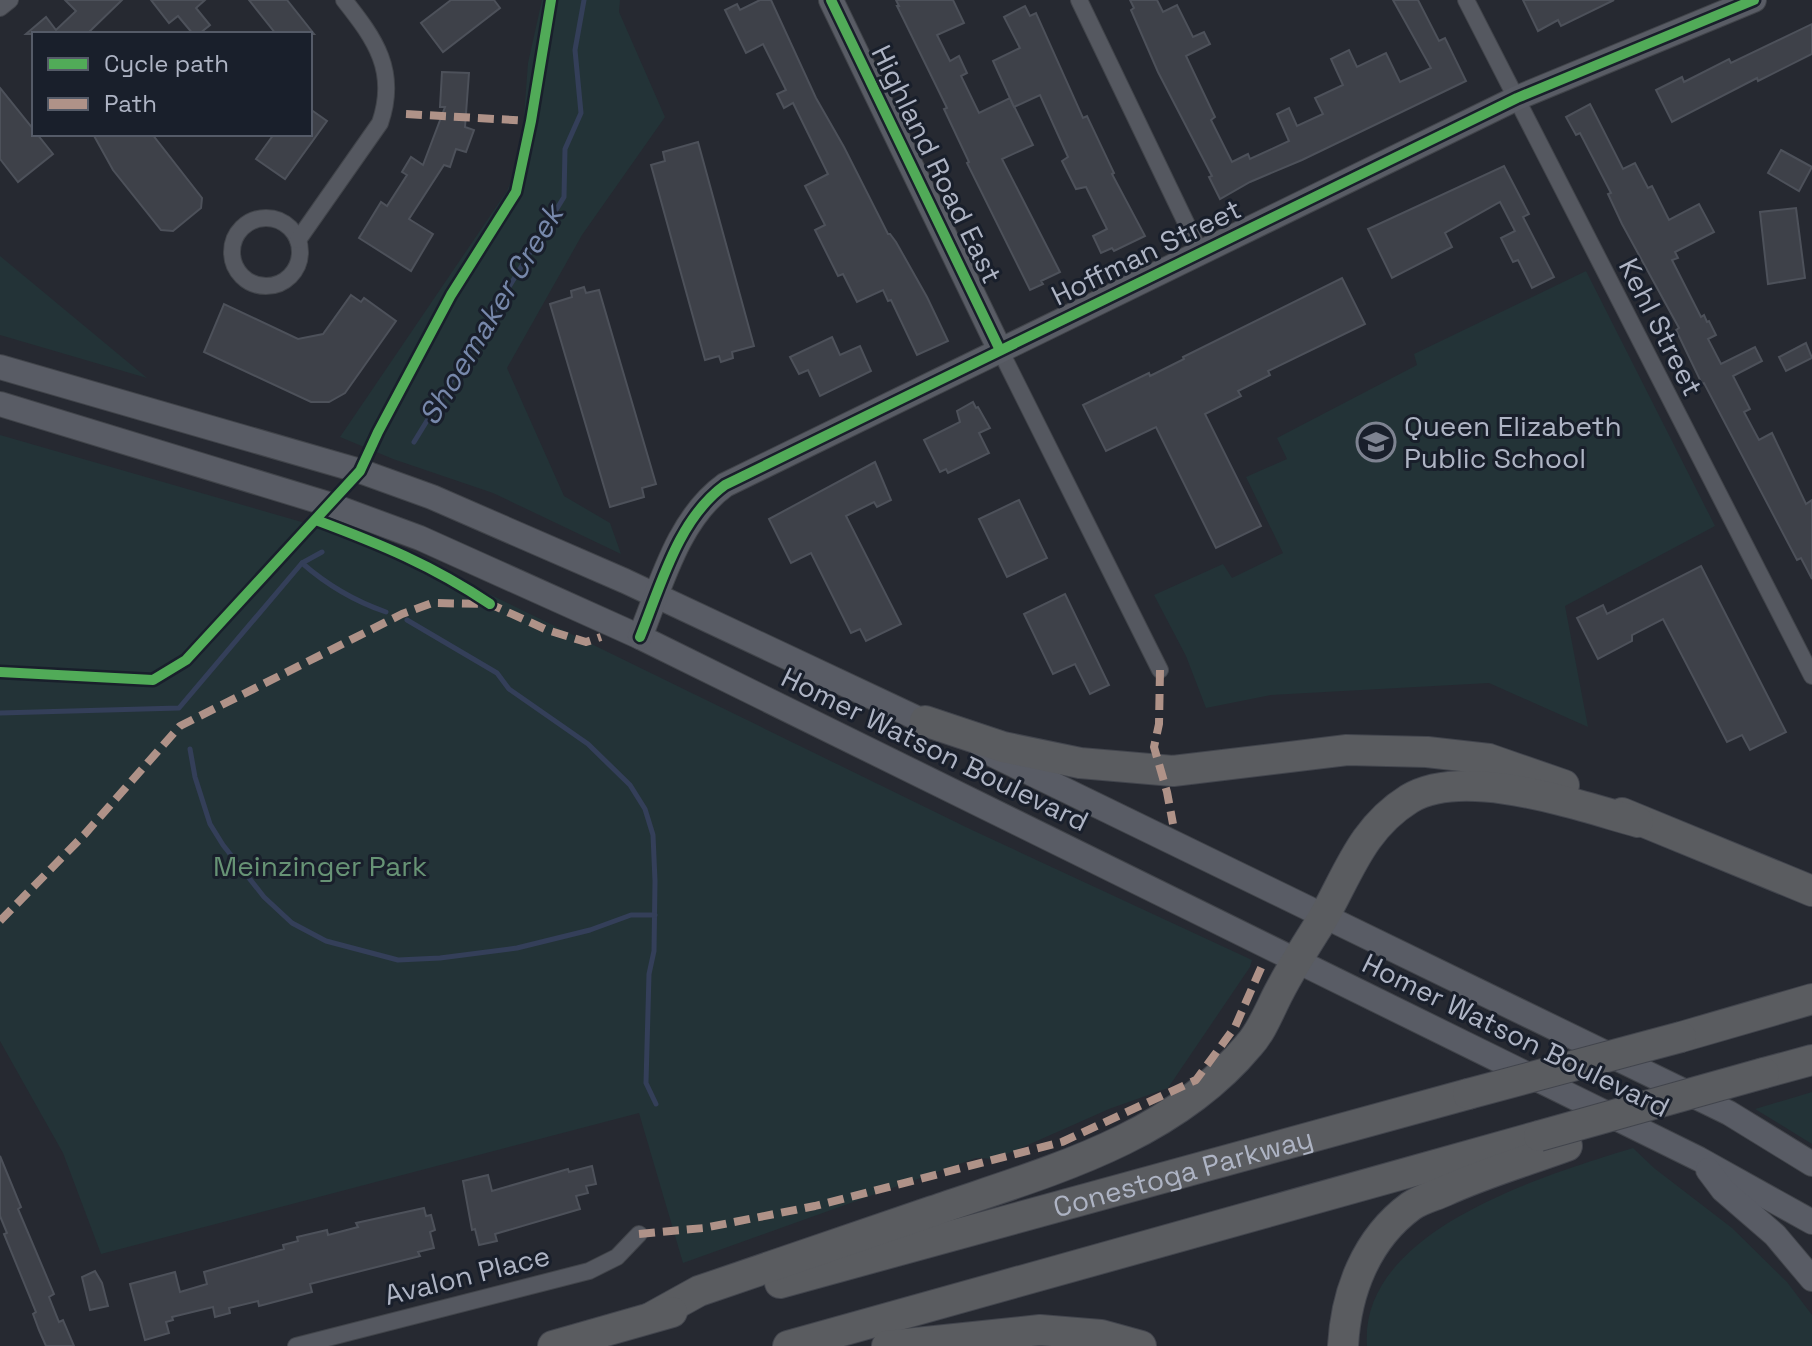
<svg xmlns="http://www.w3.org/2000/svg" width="1812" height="1346" viewBox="0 0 1812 1346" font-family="'Space Grotesk',sans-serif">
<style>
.green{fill:#233337}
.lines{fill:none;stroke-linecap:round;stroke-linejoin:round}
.stream{stroke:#343f59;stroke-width:5}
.building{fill:#3e4149;stroke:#4d515a;stroke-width:2}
.street-casing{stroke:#41444a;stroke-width:18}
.secondary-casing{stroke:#41444a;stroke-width:26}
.highway-casing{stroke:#42454d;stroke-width:32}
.street{stroke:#555860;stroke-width:16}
.secondary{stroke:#595c65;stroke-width:24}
.highway{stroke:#5a5c60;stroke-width:30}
.highway-bridge-casing{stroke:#42454d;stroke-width:32;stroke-linecap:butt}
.highway-bridge{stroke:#5a5c60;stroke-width:30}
.quiet{stroke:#af9288;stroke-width:8;stroke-dasharray:16 8;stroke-linecap:butt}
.cycleway-casing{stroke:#191f2b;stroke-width:15}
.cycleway{stroke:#51ab58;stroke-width:10}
.labels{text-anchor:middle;stroke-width:6;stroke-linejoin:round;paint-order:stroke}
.street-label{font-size:28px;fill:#aeb4c4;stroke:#191f2b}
.poi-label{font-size:28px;fill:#aeb4c4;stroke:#191f2b;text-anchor:start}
.park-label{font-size:28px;fill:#679375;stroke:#191f2b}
.water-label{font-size:30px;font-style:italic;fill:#7788ab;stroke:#191f2b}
</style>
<rect width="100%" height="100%" fill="#262931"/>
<!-- green -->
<g class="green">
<path d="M542,0H620L619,12L665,117L582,235L507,368L564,496L610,523L621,554L493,493L393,459L340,437L507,191L521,156L528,63Z"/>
<path d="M0,256L147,378L0,335Z"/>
<path d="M1586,271L1715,526L1565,606L1588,727L1489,683L1271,695L1206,708L1186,656L1154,595L1223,564L1232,578L1283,553L1246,477L1287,459L1277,438L1417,365L1414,354Z"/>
<path d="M0,435L399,550L972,830L1252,960L1250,967L1168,1088L1109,1109L996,1159L976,1158L683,1263L639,1113L101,1254L63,1153L0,1041Z"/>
<path d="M1812,1092V1144L1755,1109Z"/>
<path d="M1633,1148L1654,1168L1732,1228L1787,1282L1812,1315V1346H1367C1358,1230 1546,1175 1633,1148Z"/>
</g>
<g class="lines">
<!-- stream -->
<g class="stream">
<path d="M414,442L564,197L565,149L581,113L575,50L584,0"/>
<path d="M302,563C327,585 354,601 386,612"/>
<path d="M407,620L497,673L509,689L588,744L630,785L645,809L653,835L655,881L654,951L649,974L646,1083L656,1104"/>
<path d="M0,713L179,708L302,563L322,552"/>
<path d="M190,749L195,777L210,824L223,845L264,897L292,923L326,941L398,960L440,958L517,948L590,930L631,915H655"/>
</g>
</g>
<!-- building -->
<g class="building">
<path d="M65,0H122L87,34H26L46,17L56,30L76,11Z"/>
<path d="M151,0H205L196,8L210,25L199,34H193L178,16L169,23Z"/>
<path d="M249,0H287L314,34H276Z"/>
<path d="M451,0H494L500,8L443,52L421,23Z"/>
<path d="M760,0H771L816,98L844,147L888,234H890L896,242L927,297L948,341L917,355L891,300L888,301L883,290L857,302L843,274L838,276L815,230L825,225L805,186L828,174L793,103L784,108L777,94L786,90L763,44L746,53L725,10L737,4L740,10Z"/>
<path d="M896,0H953L964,23L937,35L950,61L959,56L967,73L961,76L979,113L1010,98L1033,145L1002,159L1060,272L1041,281L1043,284L1030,290L967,163L969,162L944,109L947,108L897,6H899Z"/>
<path d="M1130,0H1157L1163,12L1177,5L1193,37L1204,32L1210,44L1186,56L1215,117L1211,120L1232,162L1248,154L1250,159L1289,141L1277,114L1289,108L1297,126L1323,114L1315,98L1343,85L1331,59L1349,50L1357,67L1386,53L1400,82L1431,68L1393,0H1418L1439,41L1445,38L1466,81L1302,160L1250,182L1220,199L1209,177L1212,176L1158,72L1131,10L1134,8Z"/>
<path d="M1523,0H1614L1561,26L1558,20L1538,31Z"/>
<path d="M1025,6L1030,16L1036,13L1083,118L1087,116L1114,173L1112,174L1145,236L1114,251L1112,248L1101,253L1093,236L1107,229L1086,187L1076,189L1062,161L1068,157L1040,95L1014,107L993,61L1020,48L1004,17Z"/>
<path d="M1812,24V54L1758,81L1757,78L1672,122L1656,90L1682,77L1684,82L1729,59L1731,63Z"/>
<path d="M442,72L469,73L465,127L474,130L466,152L456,149L450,167L444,165L409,219L433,234L411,271L359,238L381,202L387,206L407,175L402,172L411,157L423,165L445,107H440Z"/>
<path d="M0,88L34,130V134H37L53,154L18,182L0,159Z"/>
<path d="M1590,104L1623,169L1635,163L1648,188L1652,186L1669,220L1699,204L1714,232L1675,252L1678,258L1672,260L1701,317L1704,315L1707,322L1709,321L1716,335L1708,339L1721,364L1755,347L1762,361L1733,376L1750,409L1744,412L1759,440L1772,433L1806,504L1812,500V579L1801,558L1797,560L1704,383L1702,384L1676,330L1679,328L1622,224L1608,194L1611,193L1580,133L1576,135L1566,117Z"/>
<path d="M310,109L327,121L285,179L256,159L274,134H310Z"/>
<path d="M93,134H152L202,198L201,208L173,231L161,230L113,170Z"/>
<path d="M698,142L754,346L732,352L733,358L721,362L719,356L705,360L651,165L665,161L663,152Z"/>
<path d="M1781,150L1812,167L1799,191L1768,173Z"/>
<path d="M1504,166L1529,214L1523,217L1554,277L1532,288L1518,260L1513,262L1501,238L1515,231L1500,202L1445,233L1452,247L1392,278L1368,229Z"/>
<path d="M1796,208L1805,278L1768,284L1760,212Z"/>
<path d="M1342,278L1365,324L1268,371L1270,375L1238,391L1241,396L1205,414L1261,526L1216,548L1156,427L1106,451L1083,405L1149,373L1150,376L1184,359L1183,357Z"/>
<path d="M584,287L586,293L599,290L656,484L642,488L644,497L610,507L550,304L572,297L571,291Z"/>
<path d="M351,295L361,302L364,298L396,321L345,393L329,402H311L204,352L224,304L298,339L323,334Z"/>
<path d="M832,337L840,355L860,346L871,371L820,396L808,370L799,374L790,357Z"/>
<path d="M1806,343L1812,358L1786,371L1779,357Z"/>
<path d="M973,402L976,408L978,407L990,428L979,433L989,453L948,473L946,469L940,472L924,440L960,422L957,411Z"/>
<path d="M875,462L891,500L877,507L874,502L846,516L901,624L866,641L860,629L851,633L811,553L791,563L769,519Z"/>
<path d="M1019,500L1047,558L1007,577L979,519Z"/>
<path d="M1701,566L1786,732L1750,750L1742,735L1727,742L1663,619L1632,635V641L1598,659L1577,618L1603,605L1607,614Z"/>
<path d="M1065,594L1109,685L1090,694L1075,664L1053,674L1024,614Z"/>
<path d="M0,1156L21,1207L18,1209L54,1294L49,1297L59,1322L63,1320L74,1346H46L39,1330L33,1314L36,1312L4,1234L7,1233L0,1216Z"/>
<path d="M592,1166L596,1184L586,1186L588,1193L576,1196L580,1209L495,1234L497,1241L479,1245L475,1229L472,1230L463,1181L488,1175L492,1191L568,1169L569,1172Z"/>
<path d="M424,1208L426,1216L431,1215L435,1230L430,1232L434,1248L418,1252L420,1256L310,1284L312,1292L259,1306L258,1301L229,1308L230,1313L215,1317L213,1307L172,1317L173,1320L166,1322L169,1333L145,1340L130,1284L175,1272L180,1292L207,1284L204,1272L284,1249L283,1245L298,1241L297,1237L327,1230L328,1235L358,1227L356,1223Z"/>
<path d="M95,1271L102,1283L108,1306L90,1310L82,1277Z"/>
</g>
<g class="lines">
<!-- street casing -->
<g class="street-casing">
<g id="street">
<path d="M1079,0L1200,252"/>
<path d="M1466,0L1812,676"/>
<path d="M0,8L10,0"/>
<circle cx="266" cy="252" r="34"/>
<path d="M298,240L380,123C398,71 375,39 344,0"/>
<path d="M1000,350L1160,670"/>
<path d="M296,1346L589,1271L617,1257L639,1234"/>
</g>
</g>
<!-- secondary casing -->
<g class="secondary-casing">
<g id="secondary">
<path d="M831,0L1000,350"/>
<path d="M0,367L360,471L432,497L625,581L940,729"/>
<path d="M0,404L328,504L420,538L640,637L1699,1159L1812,1222"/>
<path d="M640,637C661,585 678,519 725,485L1517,98L1754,0"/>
<path d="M983,750L1729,1113L1812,1164"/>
<path d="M1708,1170L1723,1190L1775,1235L1812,1279"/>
</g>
</g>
<!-- highway casing -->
<g class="highway-casing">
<g id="highway">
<path d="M925,721L1003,747L1080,763L1173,771L1347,750L1427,752L1489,759L1564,785"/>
<path d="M1622,813L1812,891"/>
<path d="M1681,1037L1812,999"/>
<path d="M1764,1073L1812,1060"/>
<path id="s1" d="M780,1283L1468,1094"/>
<path d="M652,1317L699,1291C777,1264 855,1237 933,1211C1046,1172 1170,1140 1249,1045C1262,1031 1270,1009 1279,992C1292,967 1307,944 1322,920C1348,875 1361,829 1409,799C1465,765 1579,806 1638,822"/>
<path d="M553,1346L672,1312"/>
<path d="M788,1346L1539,1136"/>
<path d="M887,1346L1040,1330L1101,1335L1141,1346"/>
<path d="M1343,1346C1346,1292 1366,1239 1411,1206C1421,1199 1434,1196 1445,1191C1484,1173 1526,1161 1567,1146"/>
</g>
</g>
<!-- street -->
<use href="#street" class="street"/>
<!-- secondary -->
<use href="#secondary" class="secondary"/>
<!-- highway -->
<use href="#highway" class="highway"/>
<!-- highway-bridge casing -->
<g class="highway-bridge-casing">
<g id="highway-bridge">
<path d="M1468,1094L1681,1037"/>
<path d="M1539,1136L1764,1073"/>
</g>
</g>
<!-- highway-bridge -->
<use href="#highway-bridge" class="highway-bridge"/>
<!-- quiet -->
<g class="quiet">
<path d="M406,114L531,121"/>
<path d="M1160,670L1159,724L1154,747L1167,792L1173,824"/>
<path d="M0,921L84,835L180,726L402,614L432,603L490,604L547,630L586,642L601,637"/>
<path d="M639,1234L704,1228L815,1206L1062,1142L1196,1080L1235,1027L1264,961"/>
</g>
<!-- cycleway casing -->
<g class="cycleway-casing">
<g id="cycleway">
<path d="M831,0L1000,350"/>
<path d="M316,520C380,544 432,565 490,604"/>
<path d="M640,637C661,585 678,519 725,485L1517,98L1754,0"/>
<path d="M0,672L153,680L186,660L360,471L378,432L451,295L516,192L531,121L551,0"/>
</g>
</g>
<!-- cycleway -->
<use href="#cycleway" class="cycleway"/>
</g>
<!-- icons -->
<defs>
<g id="school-ring" transform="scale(2)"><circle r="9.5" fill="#191f2b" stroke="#7e8391" stroke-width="1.5"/><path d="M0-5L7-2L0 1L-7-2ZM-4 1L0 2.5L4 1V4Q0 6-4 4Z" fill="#7e8391"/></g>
</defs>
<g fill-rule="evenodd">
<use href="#school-ring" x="1376" y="442"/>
</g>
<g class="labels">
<!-- street labels -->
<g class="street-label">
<text transform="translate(937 164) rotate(64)" y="10">Highland Road East</text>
<text transform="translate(1146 252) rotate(-26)" y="10">Hoffman Street</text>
<text transform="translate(1661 327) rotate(63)" y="10">Kehl Street</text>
<text transform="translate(935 749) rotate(26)" y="10">Homer Watson Boulevard</text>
<text transform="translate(1516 1035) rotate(26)" y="10">Homer Watson Boulevard</text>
<text dy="10" stroke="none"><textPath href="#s1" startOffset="418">Conestoga Parkway</textPath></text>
<text transform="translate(467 1275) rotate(-14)" y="10">Avalon Place</text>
</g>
<!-- poi labels -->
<g class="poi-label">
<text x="1404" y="436">Queen Elizabeth<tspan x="1404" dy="32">Public School</tspan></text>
</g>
<!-- park labels -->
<g class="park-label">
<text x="320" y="876">Meinzinger Park</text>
</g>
<!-- water labels -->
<g class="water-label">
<text transform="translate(491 315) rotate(-59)" y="10">Shoemaker Creek</text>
</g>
</g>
<!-- legend -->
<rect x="32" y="32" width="280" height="104" fill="#191f2b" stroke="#555b68" stroke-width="2"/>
<rect x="48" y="58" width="40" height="12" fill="#51ab58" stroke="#555b68" stroke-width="2"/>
<text x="104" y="72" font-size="24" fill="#aeb4c4">Cycle path</text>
<rect x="48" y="98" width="40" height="12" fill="#af9288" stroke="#555b68" stroke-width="2"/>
<text x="104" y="112" font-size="24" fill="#aeb4c4">Path</text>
</svg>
